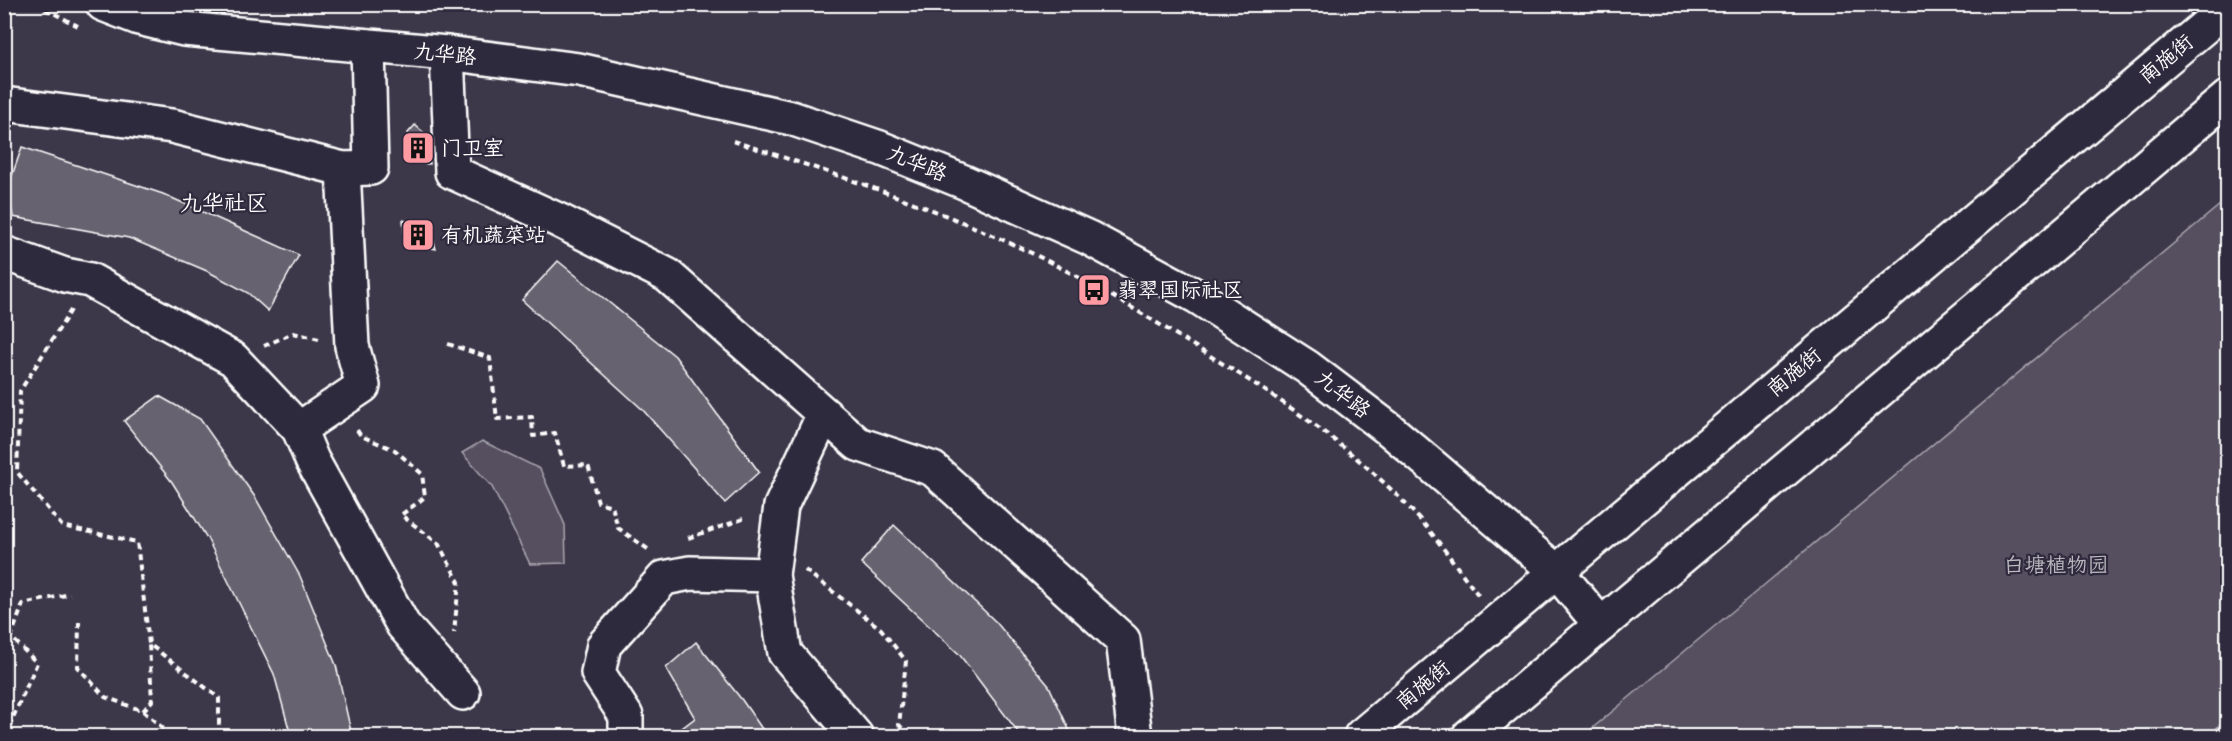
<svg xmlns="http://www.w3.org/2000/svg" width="2232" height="741" viewBox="0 0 2232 741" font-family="Dekko,'LXGW WenKai TC',sans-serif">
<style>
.green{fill:#555060;stroke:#aaa8b0;stroke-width:1.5}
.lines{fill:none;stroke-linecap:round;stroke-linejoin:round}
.stream{stroke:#afadb4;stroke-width:9}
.building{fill:#666270;stroke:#fff;stroke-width:1.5}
.minor-casing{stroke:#fff;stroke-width:38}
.major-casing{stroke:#fff;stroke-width:38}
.path{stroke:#fff;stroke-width:4;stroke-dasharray:6 4.5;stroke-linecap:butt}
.minor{stroke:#2f2a3d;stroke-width:33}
.major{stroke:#2f2a3d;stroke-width:33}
.labels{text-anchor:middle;stroke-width:4.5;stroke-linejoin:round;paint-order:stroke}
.street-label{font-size:21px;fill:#fff;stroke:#2f2a3d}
.poi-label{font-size:21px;fill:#fff;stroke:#2f2a3d;text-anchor:start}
.park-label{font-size:21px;fill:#bbb9bf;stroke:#2f2a3d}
.neighbourhood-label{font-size:22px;fill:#fff;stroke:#2f2a3d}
</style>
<rect width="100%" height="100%" fill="#3c3749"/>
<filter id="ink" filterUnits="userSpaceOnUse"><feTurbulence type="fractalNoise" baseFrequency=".0167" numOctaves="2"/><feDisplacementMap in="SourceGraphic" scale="12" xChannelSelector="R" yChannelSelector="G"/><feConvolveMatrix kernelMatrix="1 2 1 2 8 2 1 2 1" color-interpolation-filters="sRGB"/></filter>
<g filter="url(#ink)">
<!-- green -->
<g class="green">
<path d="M2227,199V736H1583Z"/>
<path d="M482,441L540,469L565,525L566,563L530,564L492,487L462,453Z"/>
</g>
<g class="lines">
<!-- stream -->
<path class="stream" d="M2215,736L2228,720"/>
</g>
<!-- building -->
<g class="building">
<path d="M415,125L424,133L430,164L409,163L408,133Z"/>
<path d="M22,147L163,194L299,255L268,311L248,293L207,271L129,238L13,217L8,187Z"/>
<path d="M403,220L430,227L436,249L405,242Z"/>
<path d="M558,261L675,356L759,472L725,503L642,409L522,300Z"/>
<path d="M159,396L200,419L255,497L300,576L336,665L352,736H291L274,674L207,538L172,482L124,421Z"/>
<path d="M894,525L996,622L1049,686L1072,736H1021L959,654L861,563Z"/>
<path d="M696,642L742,700L767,736H687L682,728L695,718L666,668Z"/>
</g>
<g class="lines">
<!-- minor casing -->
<g class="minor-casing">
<g id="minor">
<path d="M103,4L139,18L184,29L447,53L579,70L791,118L880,148L964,182L1089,238L1198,297L1307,367L1390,430L1557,572L1601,625"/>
<path d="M447,53L452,172L558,220L667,275L858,444L933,469L1123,640L1135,736"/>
<path d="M4,104L172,126L343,169L371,168L368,46"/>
<path d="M343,169L352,346L363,386L299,429L312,460L403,625L463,693"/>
<path d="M4,253L65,275L90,280L233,359L299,429"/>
<path d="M824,414L781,506L772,575L785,653L856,736"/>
<path d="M626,736V716L598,673L604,645L664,578L690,573L772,575"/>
</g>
</g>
<!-- major casing -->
<g class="major-casing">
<g id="major">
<path d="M1361,736L2228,7"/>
<path d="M1469,736L2228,97"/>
</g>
</g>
<!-- path -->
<g class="path">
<path d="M36,4L78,26"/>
<path d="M733,141C823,170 915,200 1001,239C1076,272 1145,315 1215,359C1287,403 1357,451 1415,514C1438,539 1458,569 1479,596"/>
<path d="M71,310L20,391L17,472L62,526L137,542L149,644L219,698V736"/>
<path d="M448,344L490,358L497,419L532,417L533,436L555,433L564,466L588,465L598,502L612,506L618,528L649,550"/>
<path d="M264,346L293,333L319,339"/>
<path d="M357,430L361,436L395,450L422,474L425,497L401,515L438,543L459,582L454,633"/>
<path d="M688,538L746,518"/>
<path d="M805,570L881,629L906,661L899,725L911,736"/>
<path d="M79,622L78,667L105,697L143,711L152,701L149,644"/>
<path d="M143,711L172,736"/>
<path d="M5,736L37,663L11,637L23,604L70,594"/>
</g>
<!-- minor -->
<use href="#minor" class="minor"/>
<!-- major -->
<use href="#major" class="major"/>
</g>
</g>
<!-- icons -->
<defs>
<g id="building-square" transform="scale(1.725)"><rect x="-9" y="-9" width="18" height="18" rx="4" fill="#ff9aa2" stroke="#2f2a3d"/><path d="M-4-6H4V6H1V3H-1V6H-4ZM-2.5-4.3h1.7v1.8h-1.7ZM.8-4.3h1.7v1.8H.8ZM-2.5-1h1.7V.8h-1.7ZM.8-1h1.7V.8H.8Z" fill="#111"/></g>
<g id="bus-square" transform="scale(1.725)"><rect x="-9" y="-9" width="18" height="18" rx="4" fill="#ff9aa2" stroke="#2f2a3d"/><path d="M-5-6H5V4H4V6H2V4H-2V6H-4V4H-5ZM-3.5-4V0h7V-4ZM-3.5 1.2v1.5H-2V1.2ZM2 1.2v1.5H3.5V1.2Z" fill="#111"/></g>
</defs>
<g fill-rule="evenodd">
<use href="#building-square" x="418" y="148"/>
<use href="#building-square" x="418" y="235"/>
<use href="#bus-square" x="1094" y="290"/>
</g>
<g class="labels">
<!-- street labels -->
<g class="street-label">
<text transform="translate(445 54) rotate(6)" y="7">九华路</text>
<text transform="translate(2166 59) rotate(-40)" y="7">南施街</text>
<text transform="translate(917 163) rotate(22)" y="7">九华路</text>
<text transform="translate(1794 372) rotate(-40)" y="7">南施街</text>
<text transform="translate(1343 394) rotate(38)" y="7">九华路</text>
<text transform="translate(1423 685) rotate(-40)" y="7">南施街</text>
</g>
<!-- poi labels -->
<g class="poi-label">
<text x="441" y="155">门卫室</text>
<text x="441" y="242">有机蔬菜站</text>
<text x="1117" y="297">翡翠国际社区</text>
</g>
<!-- park labels -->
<g class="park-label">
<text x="2056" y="572">白塘植物园</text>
</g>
<!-- neighbourhood labels -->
<g class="neighbourhood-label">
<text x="224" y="210">九华社区</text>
</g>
</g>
<!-- margin -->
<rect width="2232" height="741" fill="none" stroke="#2f2a3d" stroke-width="24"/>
<rect x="12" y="12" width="2208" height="717" fill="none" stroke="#fff" stroke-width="2" filter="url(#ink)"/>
</svg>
